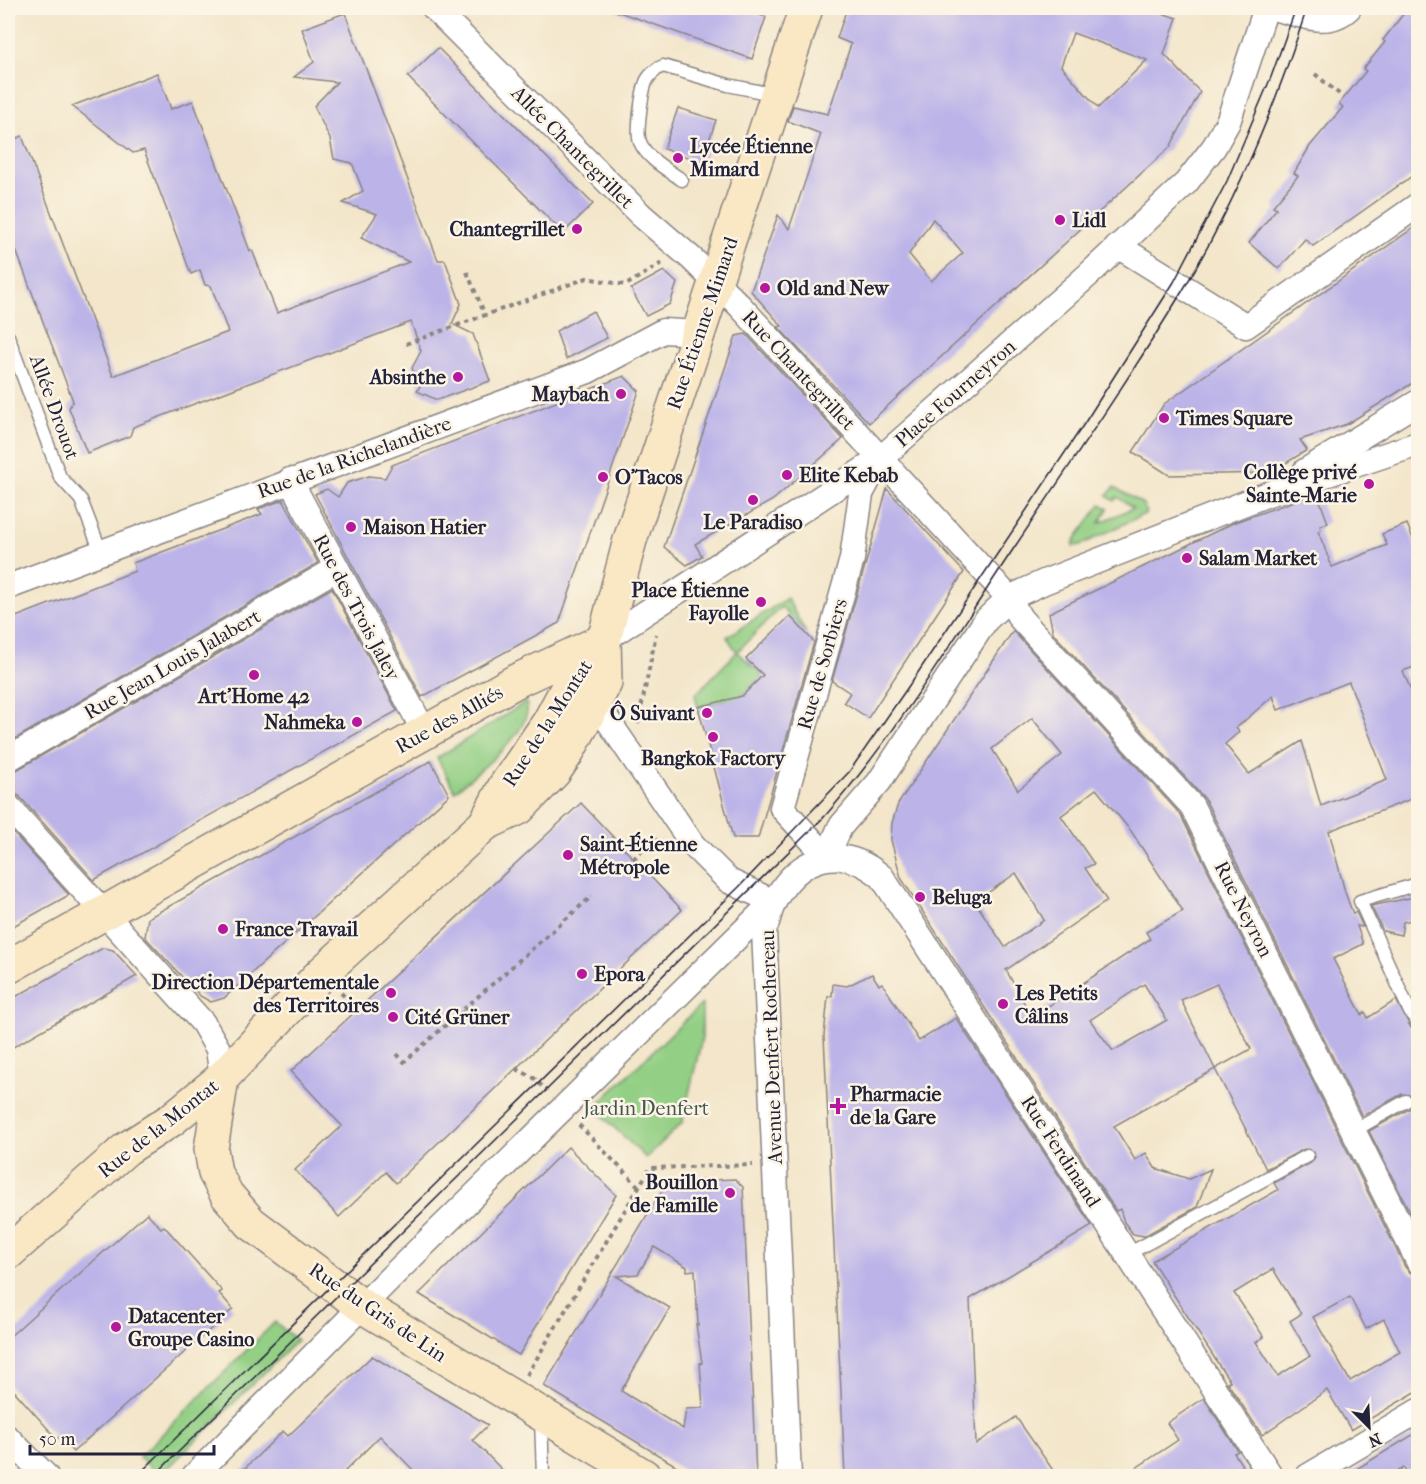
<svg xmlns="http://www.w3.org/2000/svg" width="1426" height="1484" viewBox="0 0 1426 1484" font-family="'IM FELL French Canon',serif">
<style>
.green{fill:#93cf84;stroke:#5a7860;stroke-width:1.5}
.building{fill:#bcb4e8;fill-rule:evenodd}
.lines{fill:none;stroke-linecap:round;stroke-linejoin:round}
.lane-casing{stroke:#8a8482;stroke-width:15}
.street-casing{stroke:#8a8482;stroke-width:27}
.secondary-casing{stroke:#8a8482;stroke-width:36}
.path{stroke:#8a8482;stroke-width:4;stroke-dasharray:4.5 4.5;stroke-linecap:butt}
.lane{stroke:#fff;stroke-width:12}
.street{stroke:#fff;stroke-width:24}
.secondary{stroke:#fae7c3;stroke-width:33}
.tram{stroke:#22223b;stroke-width:1.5}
.poi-dot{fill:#b5179e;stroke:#fcf5e5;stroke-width:2}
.labels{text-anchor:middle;stroke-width:5;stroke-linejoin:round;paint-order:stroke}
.poi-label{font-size:20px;font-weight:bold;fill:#22223b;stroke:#fcf5e5;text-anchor:start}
.street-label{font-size:20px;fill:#22223b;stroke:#fcf5e5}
.park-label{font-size:20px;fill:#445651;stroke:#fcf5e5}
</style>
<rect width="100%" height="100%" fill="#fcf5e5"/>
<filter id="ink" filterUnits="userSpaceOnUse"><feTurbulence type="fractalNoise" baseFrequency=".0167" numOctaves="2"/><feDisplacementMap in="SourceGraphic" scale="12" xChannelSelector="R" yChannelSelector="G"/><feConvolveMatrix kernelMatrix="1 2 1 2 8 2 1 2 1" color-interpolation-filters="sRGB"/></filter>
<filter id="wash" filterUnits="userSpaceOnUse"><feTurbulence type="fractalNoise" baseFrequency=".008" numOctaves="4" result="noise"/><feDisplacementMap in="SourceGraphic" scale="24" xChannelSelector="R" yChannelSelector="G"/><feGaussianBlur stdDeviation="1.35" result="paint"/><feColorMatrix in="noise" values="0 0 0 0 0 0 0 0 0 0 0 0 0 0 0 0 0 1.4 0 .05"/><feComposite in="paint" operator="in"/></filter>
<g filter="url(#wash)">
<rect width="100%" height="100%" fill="#f3e6ca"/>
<!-- green -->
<g class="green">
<path d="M1114,487L1143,504L1147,513L1081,545L1073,546L1074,541L1101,504L1108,509L1099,523L1133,508L1117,497L1114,501L1107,496Z"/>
<path d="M787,598L806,633L781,607L737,652L763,675L733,705L727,700L698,707L695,695L737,652L727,637Z"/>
<path d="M526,702C536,731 475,773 455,791L437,758Z"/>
<path d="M702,1004V1038L682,1123L646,1158L594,1108Z"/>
<path d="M275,1322L297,1340L160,1476L139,1457Z"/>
</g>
<g id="blocks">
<!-- building -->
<g class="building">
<path d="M616,8H737L766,17L752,59L616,11Z"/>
<path d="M847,8H1146L1177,18L1164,54L1200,92L1170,147L869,423L778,327L782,326L751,291L778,215L789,229L821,134L788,121L793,106L828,114L851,44L837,38ZM1073,33L1147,60L1098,108L1061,66ZM933,219L963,253L931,281L909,254Z"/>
<path d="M1408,8H1419V171L1313,246L1305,239L1279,269L1249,243L1277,208L1273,206L1298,176L1294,173L1310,146L1343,107L1339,104L1366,71L1363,69L1385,42L1383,40Z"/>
<path d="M345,13L438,260H445L461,304L452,324L473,334L490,381L437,400L417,391L420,386L412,368L421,351L411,322L133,427L130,436L87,453L69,408L73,401L8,229V142L22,136L113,376L228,332L211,286L205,285L200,270L191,274L144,150L133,153L72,106L157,73L171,109L193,101L250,251L252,250L277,313L409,262L361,238L377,214L343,203L363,191L352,163L334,159L330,139L314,106L337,82L294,77L314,62L302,29Z"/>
<path d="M438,48L593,204L563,233L408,77Z"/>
<path d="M678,108L716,120L702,162L664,149Z"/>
<path d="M1419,224V379L1347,424L1300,440L1307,450L1270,473L1169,475L1133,452L1164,404Z"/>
<path d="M664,271L677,283L670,304L646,316L631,289Z"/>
<path d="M593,311L607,338L566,359L556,331Z"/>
<path d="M746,334L843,439L773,500L695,544L702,556L687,565L664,547L736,336Z"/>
<path d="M624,376L639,391L559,623L422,697L315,494L327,489L338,497L347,483L369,476L385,478L392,465Z"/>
<path d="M887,489L964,572L868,718L844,702L850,693L832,681Z"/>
<path d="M1317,493L1328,523L1320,526L1321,530L1318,531L1332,567L1387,545L1382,534L1407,524L1419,554V665L1403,671L1419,710V796L1329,831L1345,892L1353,914L1356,912L1363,927L1357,926L1363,944L1333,959L1362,1015L1365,1012L1368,1018L1396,1000L1411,1028L1419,1031V1230L1369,1131L1411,1108L1414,1102L1413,1096L1402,1094L1362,1116L1205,799L1053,633L1049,613L1235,522ZM1349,682L1387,780L1321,806L1302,741L1249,774L1225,744L1239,732L1236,728L1273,696L1278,710Z"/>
<path d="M283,500L318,563L8,743V620L135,571L133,563L262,514L258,509Z"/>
<path d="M332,588L397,711L94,880L19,796L8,792V773L15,771Z"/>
<path d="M790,616L814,642L758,838H733L698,707L742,696L763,675L746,659Z"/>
<path d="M1013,631L1180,814L1405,1267L1411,1273L1419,1275V1390L1351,1430L1327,1390L1262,1435L1227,1382L1230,1381L1219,1365L1152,1261L1278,1190L1274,1183L1311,1163L1315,1157L1314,1152L1304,1149L1266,1169L1215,1069L1114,1126L1135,1160L1146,1153L1155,1168L1189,1179L1211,1169L1197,1207L1144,1236L1133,1234L1124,1222L1120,1209L1116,1211L901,878L891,840L892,823L898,804ZM1032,718L1062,755L1018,790L992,749ZM1096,789L1131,831L1183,911L1146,932L1150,939L1032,1017L1006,970L1107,901L1085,868L1094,864L1061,816ZM1016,873L1044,920L1005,947L975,902ZM1144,984L1167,1020L1113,1051L1090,1020ZM1217,984L1251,1049L1215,1069L1181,1000ZM1273,1269L1301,1314L1290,1321L1310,1356L1278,1376L1256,1342L1264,1337L1234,1293ZM1350,1297L1366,1329L1384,1319L1400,1352L1350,1381L1313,1317Z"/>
<path d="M431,761L449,795L224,998L211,1002L200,996L145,937L148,918Z"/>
<path d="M581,803L682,910L396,1183L386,1172L339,1217L295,1170L342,1126L291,1071Z"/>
<path d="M8,827L69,895L8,929Z"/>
<path d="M1419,896V918L1403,922L1401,935L1383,931L1371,906Z"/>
<path d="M103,948L113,950L137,976L8,1050V1001Z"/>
<path d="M872,974L879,985L882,983L919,1041L956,1018L1092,1226L970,1299L976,1444L1016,1417L1057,1476H845L824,1036L828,996H832L833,984L847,986Z"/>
<path d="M568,1147L616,1195L519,1355L419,1294Z"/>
<path d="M735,1179L743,1187L756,1476H693L544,1386L667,1182ZM654,1247L687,1267V1271L695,1270L698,1325L696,1324L702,1363H700L703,1408L686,1409L683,1429L621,1391L670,1308L616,1276L638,1274Z"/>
<path d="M147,1213L161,1228L164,1226L222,1291L219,1293L233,1309L73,1452L59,1437L57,1439L8,1384V1338Z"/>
<path d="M372,1356L488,1425L473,1440L508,1476H419L380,1436L340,1476H237L283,1431L288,1436Z"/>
<path d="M1204,1398L1238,1451L1234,1453L1249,1476H1124L1178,1440L1167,1423Z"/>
<path d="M1419,1431V1476H1410L1404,1468L1390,1476H1345Z"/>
</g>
</g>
</g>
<g filter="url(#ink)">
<use href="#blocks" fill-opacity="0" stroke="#8a8482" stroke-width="1.5"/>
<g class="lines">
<!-- lane casing -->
<g class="lane-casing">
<g id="lane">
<path d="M682,180C668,170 647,159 640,142C636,133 642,92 646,82C649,75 657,68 663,66L728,85L777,95"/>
<path d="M8,336L60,477L81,500L101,552"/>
<path d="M1418,884L1360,901L1410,1012L1418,1023"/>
<path d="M1355,1130L1406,1101"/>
<path d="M1128,1254L1307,1156"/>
<path d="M541,1418L543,1476"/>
</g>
</g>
<!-- street casing -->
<g class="street-casing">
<g id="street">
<path d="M434,8L641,215L691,258L740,306L1009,598L1020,618L1192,806L1418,1261"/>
<path d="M1273,8C1300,14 1327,29 1349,8"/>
<path d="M1118,246L1246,326L1418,205"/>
<path d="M1305,471L1418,402"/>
<path d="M290,480L425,733"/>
<path d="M8,587L588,371L663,331L699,333"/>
<path d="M604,640L881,458L1087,276L1186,183L1214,147L1228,122L1266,8"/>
<path d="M596,703L693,845L729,881L774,902"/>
<path d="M8,759L336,569"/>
<path d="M8,806L203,1023L218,1049L222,1078"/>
<path d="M827,857L840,827L879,782L986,620L1009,598L1044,582L1268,494L1418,444"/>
<path d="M827,857L782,808L852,559L861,494L879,460"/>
<path d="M8,1438L46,1476"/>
<path d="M194,1476L392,1276L772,903"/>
<path d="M789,1476L764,931C768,921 770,909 775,900C800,855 842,843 882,877L1271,1476"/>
<path d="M1308,1476L1418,1411"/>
</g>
</g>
<!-- secondary casing -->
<g class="secondary-casing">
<g id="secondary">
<path d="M485,824L505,786L549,722L572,679L599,646"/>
<path d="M8,967L518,680L604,640"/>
<path d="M222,1078L211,1149L215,1173L227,1195L251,1223L362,1306L644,1476"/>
<path d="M8,1253L126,1149L171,1120L222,1078L322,973L485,824L519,808L554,772L567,753L605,683L604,640L630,540L806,8"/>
</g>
</g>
<!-- path -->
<g class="path">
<path d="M1315,74L1344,98"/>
<path d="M467,272L485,315"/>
<path d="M406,344L587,278L626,285L662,263"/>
<path d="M638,724L656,634"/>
<path d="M633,859L659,835"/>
<path d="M341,993L357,1009"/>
<path d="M461,1011L475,1027"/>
<path d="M397,1054L404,1062L592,896"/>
<path d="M516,1069L533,1077L547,1091"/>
<path d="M579,1125L639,1187"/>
<path d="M527,1375L650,1168L753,1165"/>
</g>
<!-- lane -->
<use href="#lane" class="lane"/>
<!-- street -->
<use href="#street" class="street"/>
<!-- secondary -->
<use href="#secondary" class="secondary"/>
<!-- tram -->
<g class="tram">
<path d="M137,1476L739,887L849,772L917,674L1084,424L1174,282L1227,181L1271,77L1296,8"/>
<path d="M154,1476L825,816C897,734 953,639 1014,548C1071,463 1130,378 1183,290C1236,202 1276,105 1307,8"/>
</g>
</g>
</g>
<!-- markers -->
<g class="poi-dot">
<circle cx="678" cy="158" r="6"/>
<circle cx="1060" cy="220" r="6"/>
<circle cx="577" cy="229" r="6"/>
<circle cx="765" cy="288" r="6"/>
<circle cx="458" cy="377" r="6"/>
<circle cx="621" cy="394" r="6"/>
<circle cx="1164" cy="418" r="6"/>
<circle cx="787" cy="475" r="6"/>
<circle cx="603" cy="477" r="6"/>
<circle cx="1369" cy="484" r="6"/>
<circle cx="753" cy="500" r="6"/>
<circle cx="351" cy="527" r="6"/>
<circle cx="1187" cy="558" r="6"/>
<circle cx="761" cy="602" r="6"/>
<circle cx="254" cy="675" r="6"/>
<circle cx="707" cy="713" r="6"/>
<circle cx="357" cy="722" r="6"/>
<circle cx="713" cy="737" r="6"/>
<circle cx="568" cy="855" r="6"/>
<circle cx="920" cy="897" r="6"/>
<circle cx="223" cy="929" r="6"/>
<circle cx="582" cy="974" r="6"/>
<circle cx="391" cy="993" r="6"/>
<circle cx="1003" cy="1004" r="6"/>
<circle cx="393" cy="1017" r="6"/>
<path d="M835 1097h6v6h6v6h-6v6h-6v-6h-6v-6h6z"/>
<circle cx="730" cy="1193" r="6"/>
<circle cx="116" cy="1327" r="6"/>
</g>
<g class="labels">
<!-- poi labels -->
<g class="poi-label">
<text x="690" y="153">Lycée Étienne<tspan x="690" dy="23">Mimard</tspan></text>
<text x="1072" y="227">Lidl</text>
<text x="565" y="236" text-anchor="end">Chantegrillet</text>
<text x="777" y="295">Old and New</text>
<text x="446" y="384" text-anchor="end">Absinthe</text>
<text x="609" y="401" text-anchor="end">Maybach</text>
<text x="1176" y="425">Times Square</text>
<text x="1357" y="479" text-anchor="end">Collège privé<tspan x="1357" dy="23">Sainte-Marie</tspan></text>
<text x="799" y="482">Elite Kebab</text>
<text x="615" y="484">O'Tacos</text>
<text x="753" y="529" text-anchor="middle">Le Paradiso</text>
<text x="363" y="534">Maison Hatier</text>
<text x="1199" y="565">Salam Market</text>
<text x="749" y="597" text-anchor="end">Place Étienne<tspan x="749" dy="23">Fayolle</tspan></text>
<text x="254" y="703" text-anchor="middle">Art'Home 42</text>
<text x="695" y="720" text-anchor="end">Ô Suivant</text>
<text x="345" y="729" text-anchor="end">Nahmeka</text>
<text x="713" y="765" text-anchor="middle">Bangkok Factory</text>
<text x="580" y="851">Saint-Étienne<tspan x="580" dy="23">Métropole</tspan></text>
<text x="932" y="904">Beluga</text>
<text x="235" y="936">France Travail</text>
<text x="594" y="981">Epora</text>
<text x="379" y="989" text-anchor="end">Direction Départementale<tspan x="379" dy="23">des Territoires</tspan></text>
<text x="1015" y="1000">Les Petits<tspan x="1015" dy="23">Câlins</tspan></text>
<text x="405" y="1024">Cité Grüner</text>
<text x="850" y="1101">Pharmacie<tspan x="850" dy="23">de la Gare</tspan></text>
<text x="718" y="1189" text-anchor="end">Bouillon<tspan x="718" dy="23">de Famille</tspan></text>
<text x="128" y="1323">Datacenter<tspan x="128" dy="23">Groupe Casino</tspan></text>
</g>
<!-- street labels -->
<g class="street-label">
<text transform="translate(573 147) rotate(45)" y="7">Allée Chantegrillet</text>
<text transform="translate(702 323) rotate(-71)" y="7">Rue Étienne Mimard</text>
<text transform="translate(799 370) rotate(47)" y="7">Rue Chantegrillet</text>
<text transform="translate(955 393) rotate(-41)" y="7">Place Fourneyron</text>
<text transform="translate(55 407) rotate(70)" y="7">Allée Drouot</text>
<text transform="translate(354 457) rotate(-20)" y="7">Rue de la Richelandière</text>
<text transform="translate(357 607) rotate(62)" y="7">Rue des Trois Jaley</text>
<text transform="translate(172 664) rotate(-30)" y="7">Rue Jean Louis Jalabert</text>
<text transform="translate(822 664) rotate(-74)" y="7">Rue de Sorbiers</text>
<text transform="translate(449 719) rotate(-29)" y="7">Rue des Alliés</text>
<text transform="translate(547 723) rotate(-57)" y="7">Rue de la Montat</text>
<text transform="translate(1244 909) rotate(63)" y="7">Rue Neyron</text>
<text transform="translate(771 1047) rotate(-92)" y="7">Avenue Denfert Rochereau</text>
<text transform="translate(158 1128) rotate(-38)" y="7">Rue de la Montat</text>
<text transform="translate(1061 1151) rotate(57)" y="7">Rue Ferdinand</text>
<text transform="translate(378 1312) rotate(34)" y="7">Rue du Gris de Lin</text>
</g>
<!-- park labels -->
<g class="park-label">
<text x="646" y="1115">Jardin Denfert</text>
</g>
</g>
<!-- margin -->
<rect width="1426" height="1484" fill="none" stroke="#fcf5e5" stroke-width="30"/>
<!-- north arrow -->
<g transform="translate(1369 1427) rotate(156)" stroke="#fcf5e5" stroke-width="4.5" paint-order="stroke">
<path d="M0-4.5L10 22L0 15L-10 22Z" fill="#22223b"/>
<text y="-9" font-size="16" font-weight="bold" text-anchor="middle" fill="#22223b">N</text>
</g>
<!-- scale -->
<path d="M30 1445v9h184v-9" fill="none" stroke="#22223b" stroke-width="3"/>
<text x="39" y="1445" font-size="18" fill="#22223b" stroke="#fcf5e5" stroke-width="4.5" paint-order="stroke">50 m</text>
</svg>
